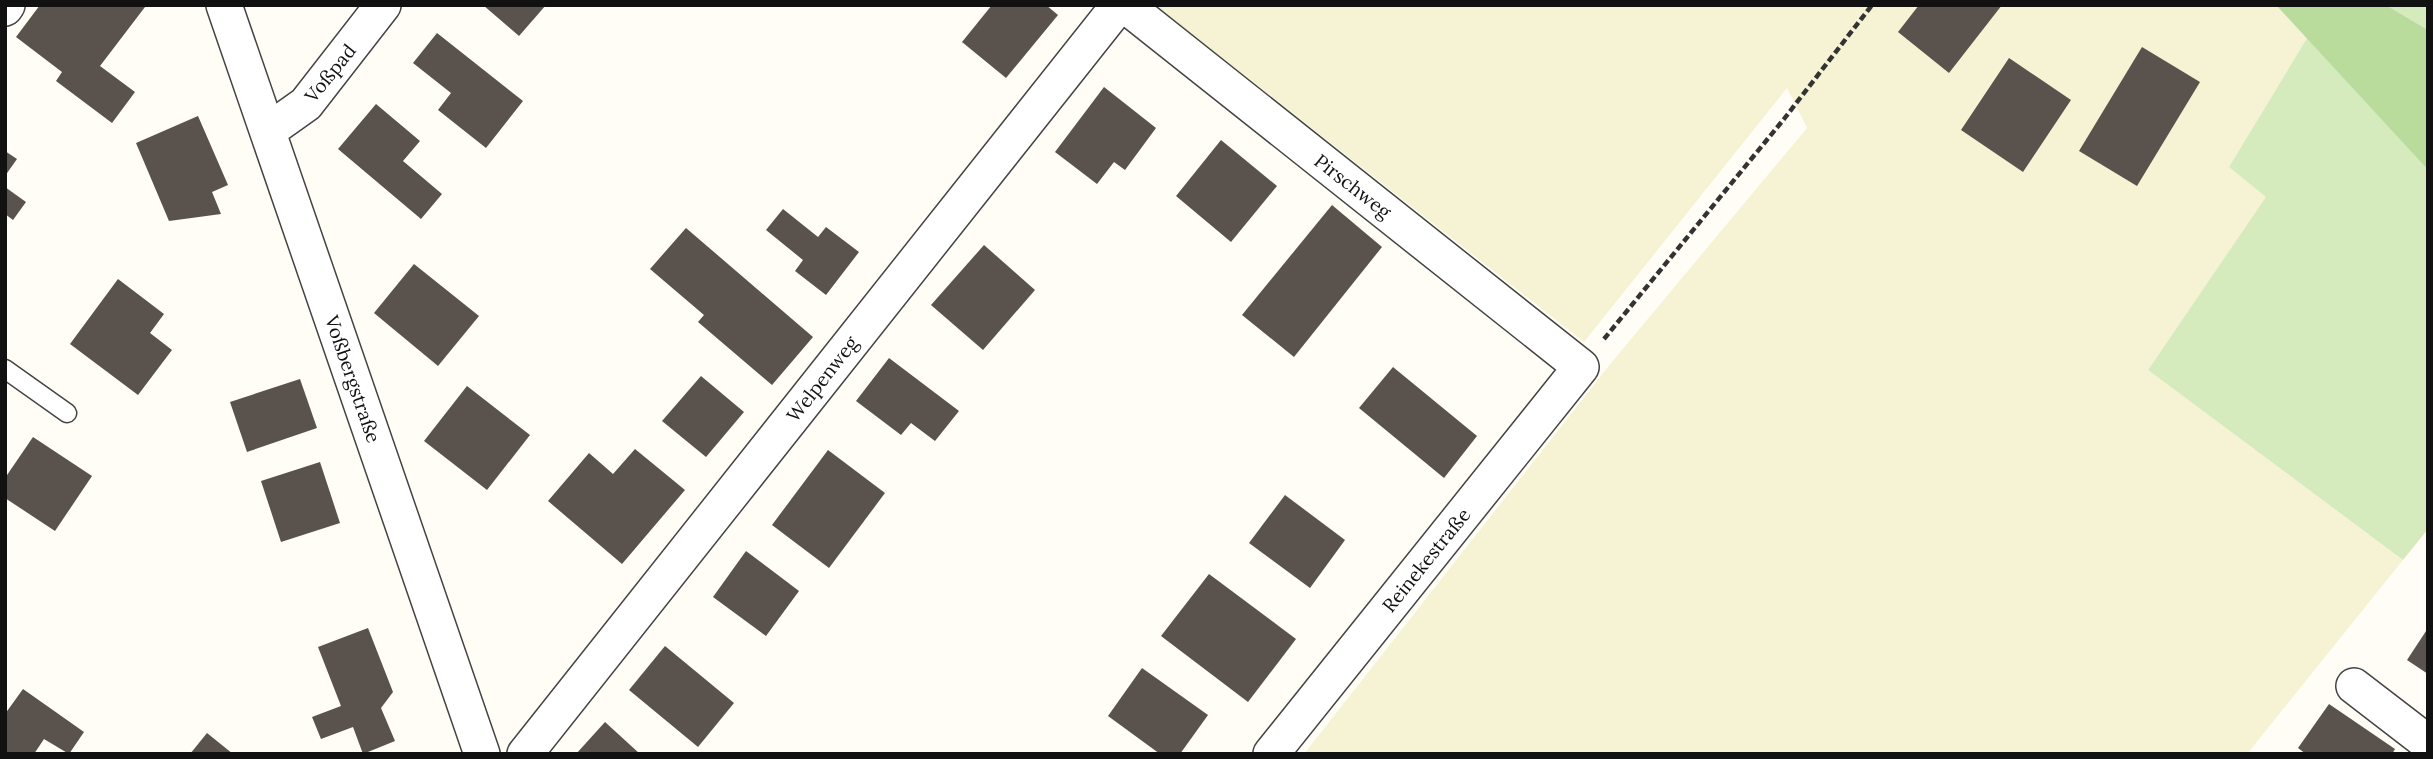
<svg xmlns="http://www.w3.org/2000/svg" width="2433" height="759" viewBox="0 0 2433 759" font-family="Lora,serif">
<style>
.farmland{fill:#f6f3d4}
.green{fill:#d5ebbd}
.forest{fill:#b9dc9c}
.building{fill:#5a524d}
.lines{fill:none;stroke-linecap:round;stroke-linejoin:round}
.lane-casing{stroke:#444;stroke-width:21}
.street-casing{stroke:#444;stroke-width:38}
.path{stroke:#333;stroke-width:4.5;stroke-dasharray:7 3.5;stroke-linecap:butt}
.lane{stroke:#fff;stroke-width:18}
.street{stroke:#fff;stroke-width:35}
.labels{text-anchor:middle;stroke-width:7;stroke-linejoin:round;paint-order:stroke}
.street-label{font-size:19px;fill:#111;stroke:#fff}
</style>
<rect width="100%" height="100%" fill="#fffdf5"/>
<!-- farmland -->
<path class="farmland" d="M1155,5H2276L2307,38L2229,167L2267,197L2148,370L2403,560L2247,754H1304L1611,363L1807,128L1787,88L1584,342Z"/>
<!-- green -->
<g class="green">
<path d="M2386,5H2428V30Z"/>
<path d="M2307,38L2428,170V529L2403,560L2148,370L2266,197L2229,167Z"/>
</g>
<!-- forest -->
<path class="forest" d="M2276,5H2386L2428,30V170Z"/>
<!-- building -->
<g class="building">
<path d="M40,5L145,7L100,66L135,92L112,123L56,81L62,72L16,37Z"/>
<path d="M483,5H546L519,36Z"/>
<path d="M992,5H1046L1058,15L1006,78L962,42Z"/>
<path d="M1919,5H2002L1949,73L1898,32Z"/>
<path d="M437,33L523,101L486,148L438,110L451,93L413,63Z"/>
<path d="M2142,47L2200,82L2137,186L2079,151Z"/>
<path d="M2009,58L2071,100L2023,172L1961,130Z"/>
<path d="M1104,87L1156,128L1125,170L1114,162L1097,184L1055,152Z"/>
<path d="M376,104L420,141L403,161L442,194L421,219L338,149Z"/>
<path d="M198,116L228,185L212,192L221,214L169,221L136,143Z"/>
<path d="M1221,140L1277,186L1231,242L1176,196Z"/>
<path d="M5,151L17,159L5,176Z"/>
<path d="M5,187L26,202L13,220L5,214Z"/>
<path d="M1332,205L1382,247L1294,357L1242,315Z"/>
<path d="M783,209L818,237L826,227L859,252L826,295L795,271L803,260L766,230Z"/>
<path d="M686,228L813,337L772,385L698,322L704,315L650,269Z"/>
<path d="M984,245L1035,290L983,350L931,305Z"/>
<path d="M414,264L479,316L438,366L374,313Z"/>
<path d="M118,279L164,314L150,333L172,350L138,395L70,344Z"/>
<path d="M889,358L959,411L935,441L911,423L901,435L856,401Z"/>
<path d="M1393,367L1477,436L1444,478L1359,408Z"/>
<path d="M701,376L744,412L706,457L662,421Z"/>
<path d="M300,379L317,428L247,452L230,402Z"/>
<path d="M467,386L530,435L487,490L424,441Z"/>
<path d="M33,437L92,476L55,531L5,498V478Z"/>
<path d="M635,449L685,490L622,564L548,501L589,453L613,474Z"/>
<path d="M828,450L885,493L829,568L772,525Z"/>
<path d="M320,462L340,523L281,542L261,481Z"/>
<path d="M1285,495L1345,540L1310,588L1249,543Z"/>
<path d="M746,551L799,591L766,636L713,597Z"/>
<path d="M1209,574L1296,639L1248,702L1161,636Z"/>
<path d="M368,628L393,692L381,708L395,741L363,754L353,727L321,739L312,717L341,706L318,647Z"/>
<path d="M2428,628V674L2407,660Z"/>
<path d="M665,646L734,703L698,747L629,690Z"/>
<path d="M1142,668L1208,715L1180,754H1160L1108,716Z"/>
<path d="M23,689L84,732L69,754L44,739L34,754H5V714Z"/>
<path d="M2329,704L2395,749L2392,754H2306L2298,748Z"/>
<path d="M605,722L640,754H576Z"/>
<path d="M207,733L233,754H190Z"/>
</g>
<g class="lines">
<!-- lane casing -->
<g class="lane-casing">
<path id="lane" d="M5,369L67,413"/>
</g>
<!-- street casing -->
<g class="street-casing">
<g id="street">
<path d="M224,5L482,754"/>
<path d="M1125,5L1581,367L1271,754"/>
<path d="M5,8L7,5"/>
<path d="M268,131L306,104L383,5"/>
<path d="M2354,686L2428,743"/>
<path d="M525,754L1119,5"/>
</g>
</g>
<!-- path -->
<path class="path" d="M1604,339L1784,119L1872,5"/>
<!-- lane -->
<use href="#lane" class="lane"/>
<!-- street -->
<use href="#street" class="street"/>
</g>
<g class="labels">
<!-- street labels -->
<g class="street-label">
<text transform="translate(330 73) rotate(-51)" y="7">Voßpad</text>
<text transform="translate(1353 186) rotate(38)" y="7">Pirschweg</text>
<text transform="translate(353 379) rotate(71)" y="7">Voßbergstraße</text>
<text transform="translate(822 379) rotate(-52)" y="7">Welpenweg</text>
<text transform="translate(1426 560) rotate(-51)" y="7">Reinekestraße</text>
</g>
</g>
<!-- border -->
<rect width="2433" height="759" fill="none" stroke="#111111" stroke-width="14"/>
</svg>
